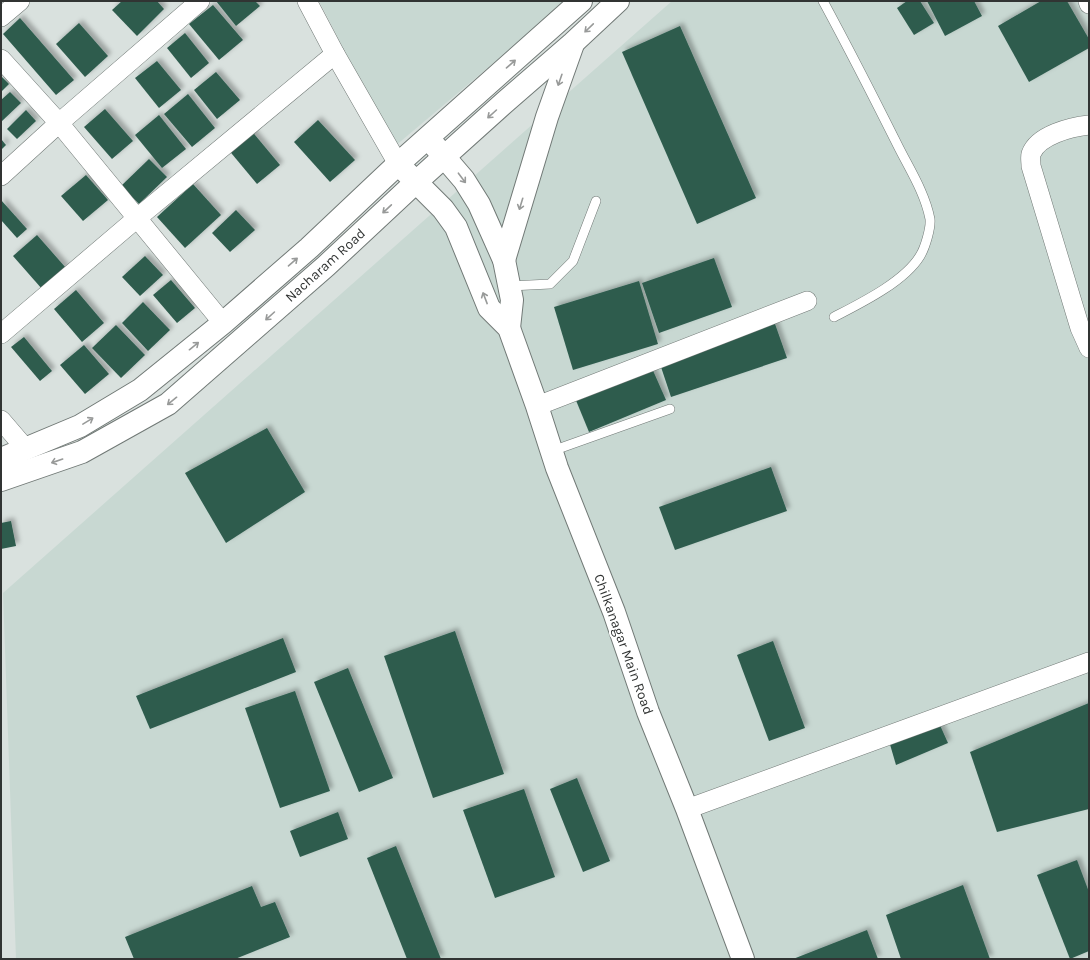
<svg xmlns="http://www.w3.org/2000/svg" width="1090" height="960" viewBox="0 0 1090 960" font-family="Karla,sans-serif">
<style>
.built{fill:#c8d8d2}
.building{fill:#2e5c4e;filter:url(#shadow)}
.lines{fill:none;stroke-linecap:round;stroke-linejoin:round}
.service-casing{stroke:#717976;stroke-width:10}
.minor-casing{stroke:#717976;stroke-width:20}
.secondary-casing{stroke:#717976;stroke-width:24}
.service{stroke:#fff;stroke-width:9}
.minor{stroke:#fff;stroke-width:19}
.secondary{stroke:#fff;stroke-width:22}
.oneway{stroke:#989a99}
.labels{text-anchor:middle;stroke-width:4;stroke-linejoin:round;paint-order:stroke}
.street-label{font-size:14px;fill:#313433;stroke:#fff}
</style>
<defs>
<filter id="shadow"><feDropShadow dx="3.5" dy="-3.5" stdDeviation="2" flood-color="#0004"/></filter>
</defs>
<rect width="100%" height="100%" fill="#d9e1de"/>
<!-- built -->
<g class="built">
<path d="M319,1H567L394,147Z"/>
<path d="M672,1H1089V959H16L3,593Z"/>
</g>
<!-- building -->
<g class="building">
<path d="M122,1H157L164,9L137,36L112,10Z"/>
<path d="M216,1H255L260,6L236,26Z"/>
<path d="M907,1H920L934,23L914,35L897,8Z"/>
<path d="M927,1H974L982,16L945,36Z"/>
<path d="M1041,1H1067L1089,39V48L1029,82L998,26Z"/>
<path d="M213,5L243,40L219,60L189,24Z"/>
<path d="M20,18L74,80L56,95L3,34Z"/>
<path d="M79,23L108,56L85,77L56,44Z"/>
<path d="M680,26L756,198L697,224L622,52Z"/>
<path d="M185,33L209,63L191,78L167,48Z"/>
<path d="M157,61L181,90L159,108L135,78Z"/>
<path d="M216,72L240,100L217,119L194,90Z"/>
<path d="M1,76L9,84L1,92Z"/>
<path d="M10,92L21,103L1,122V100Z"/>
<path d="M188,94L215,128L192,147L164,114Z"/>
<path d="M105,109L133,141L112,159L84,127Z"/>
<path d="M26,110L36,121L17,139L7,129Z"/>
<path d="M159,115L186,149L162,168L135,135Z"/>
<path d="M318,120L355,160L330,182L294,142Z"/>
<path d="M250,129L280,165L257,184L227,148Z"/>
<path d="M1,139L6,145L1,150Z"/>
<path d="M149,159L167,177L139,204L121,186Z"/>
<path d="M86,175L108,200L83,221L61,196Z"/>
<path d="M193,184L221,215L185,248L157,217Z"/>
<path d="M1,200L27,229L17,238L1,220Z"/>
<path d="M236,210L255,230L230,252L212,233Z"/>
<path d="M37,235L66,268L42,289L13,256Z"/>
<path d="M145,256L163,275L140,296L122,277Z"/>
<path d="M714,258L732,307L659,333L642,283Z"/>
<path d="M171,280L195,308L177,323L153,295Z"/>
<path d="M639,281L658,344L573,370L554,307Z"/>
<path d="M76,290L104,323L82,342L54,309Z"/>
<path d="M143,302L170,330L148,351L122,323Z"/>
<path d="M774,321L787,358L671,397L659,361Z"/>
<path d="M116,325L145,355L121,378L92,348Z"/>
<path d="M24,337L52,371L40,381L11,347Z"/>
<path d="M84,345L109,374L85,394L60,365Z"/>
<path d="M651,366L666,400L589,432L575,398Z"/>
<path d="M267,428L305,492L226,543L185,473Z"/>
<path d="M771,467L787,511L675,550L659,507Z"/>
<path d="M11,521L16,546L1,549V523Z"/>
<path d="M455,631L504,774L433,798L384,656Z"/>
<path d="M283,638L296,672L150,729L136,696Z"/>
<path d="M773,641L805,728L769,741L737,655Z"/>
<path d="M348,668L393,778L359,792L314,682Z"/>
<path d="M295,691L330,791L280,808L245,708Z"/>
<path d="M1089,703V809L997,832L970,752Z"/>
<path d="M939,723L948,743L896,765L889,741Z"/>
<path d="M577,778L610,861L583,872L550,789Z"/>
<path d="M524,789L555,877L495,898L463,810Z"/>
<path d="M338,812L348,839L300,857L290,831Z"/>
<path d="M396,846L441,959H407L367,858Z"/>
<path d="M1077,860L1089,892V951L1070,959L1037,875Z"/>
<path d="M963,885L990,959H901L886,915Z"/>
<path d="M252,886L261,907L275,902L290,937L235,959H134L125,937Z"/>
<path d="M867,930L878,959H793Z"/>
</g>
<g class="lines">
<!-- service casing -->
<g class="service-casing">
<g id="service">
<path d="M823,1C849,49 874,98 898,146C910,170 925,193 930,219C931,228 925,248 920,256C904,282 861,303 834,317"/>
<path d="M510,286L550,284L573,261L596,201"/>
<path d="M552,451L670,409"/>
</g>
</g>
<!-- minor casing -->
<g class="minor-casing">
<g id="minor">
<path d="M307,1L335,54L398,164"/>
<path d="M1088,1L1089,4"/>
<path d="M1,17L20,1"/>
<path d="M1,59L59,123L223,323"/>
<path d="M1089,125C1071,127 1038,135 1031,154C1030,157 1031,162 1031,166L1080,328L1089,348"/>
<path d="M1,176L59,123L200,1"/>
<path d="M1,334L136,219L335,54"/>
<path d="M537,406L807,301"/>
<path d="M1,420L25,448"/>
<path d="M687,809L1089,662"/>
</g>
</g>
<!-- secondary casing -->
<g class="secondary-casing">
<g id="secondary">
<path d="M434,145L464,180L479,204L504,260L512,300L509,328"/>
<path d="M398,164L443,209L456,227L489,308L509,328L537,406L557,468L614,612L648,712L687,809L743,959"/>
<path d="M504,260L547,117L573,44"/>
<path d="M1,459L80,426L140,390L223,323L309,248L398,164L581,1"/>
<path d="M1,480L82,452L168,404L326,266L415,183L505,102L573,43L618,1"/>
</g>
</g>
<!-- service -->
<use href="#service" class="service"/>
<!-- minor -->
<use href="#minor" class="minor"/>
<!-- secondary -->
<use href="#secondary" class="secondary"/>
</g>
<!-- one-way arrows -->
<defs><path id="oneway-shaft" d="M-6 0H5M1.5-3L5.5 0L1.5 3" fill="none" stroke-width="1.6" stroke-linecap="round" stroke-linejoin="round"/></defs>
<g class="oneway">
<use href="#oneway-shaft" transform="translate(589 28) rotate(136)"/>
<use href="#oneway-shaft" transform="translate(511 64) rotate(-41)"/>
<use href="#oneway-shaft" transform="translate(560 80) rotate(109)"/>
<use href="#oneway-shaft" transform="translate(492 114) rotate(138)"/>
<use href="#oneway-shaft" transform="translate(462 178) rotate(53)"/>
<use href="#oneway-shaft" transform="translate(521 204) rotate(107)"/>
<use href="#oneway-shaft" transform="translate(387 209) rotate(137)"/>
<use href="#oneway-shaft" transform="translate(293 262) rotate(-41)"/>
<use href="#oneway-shaft" transform="translate(485 298) rotate(-111)"/>
<use href="#oneway-shaft" transform="translate(270 316) rotate(138)"/>
<use href="#oneway-shaft" transform="translate(194 346) rotate(-39)"/>
<use href="#oneway-shaft" transform="translate(172 401) rotate(141)"/>
<use href="#oneway-shaft" transform="translate(88 421) rotate(-31)"/>
<use href="#oneway-shaft" transform="translate(57 461) rotate(161)"/>
</g>
<g class="labels">
<!-- street labels -->
<g class="street-label">
<text transform="translate(325 265) rotate(-42)" y="5">Nacharam Road</text>
<text transform="translate(624 644) rotate(70)" y="5">Chilkanagar Main Road</text>
</g>
</g>
<!-- border -->
<rect width="1090" height="960" fill="none" stroke="#313433" stroke-width="4"/>
</svg>
